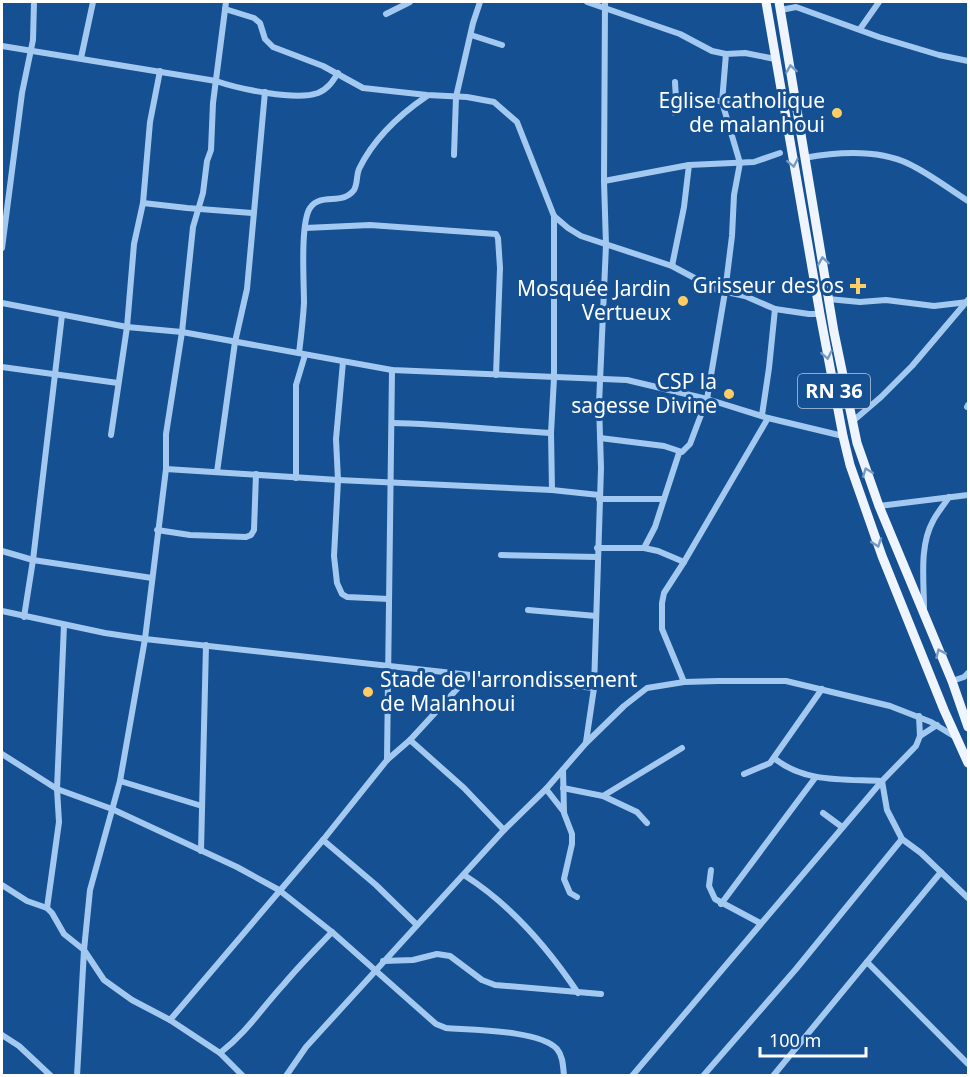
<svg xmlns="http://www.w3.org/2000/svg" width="970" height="1077" viewBox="0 0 970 1077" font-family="'Noto Sans',sans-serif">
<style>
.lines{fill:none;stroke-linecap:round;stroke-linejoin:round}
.minor{stroke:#a4c9f1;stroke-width:6}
.primary{stroke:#eef5ff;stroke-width:9}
.oneway{stroke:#779ac4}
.poi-dot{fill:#ffcd64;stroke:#155093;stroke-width:2}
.labels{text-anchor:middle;stroke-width:6;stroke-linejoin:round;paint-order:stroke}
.shield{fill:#155093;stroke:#b9cadf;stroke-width:1.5}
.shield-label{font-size:20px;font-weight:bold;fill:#fff}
.poi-label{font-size:21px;fill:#fff;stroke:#155093;text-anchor:end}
</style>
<rect width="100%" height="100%" fill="#155093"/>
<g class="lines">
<!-- minor -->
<g class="minor">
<path d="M587,2L680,34L712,51L726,54"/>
<path d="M225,9L254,18L260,23L265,39L273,47L323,66L363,88L427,95L467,97L494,102L517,122L554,216L568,228L581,236L672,266L717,290L745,296L775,309L809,314H820"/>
<path d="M781,10L796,7L879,37L939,55L968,61"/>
<path d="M386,14L410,2"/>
<path d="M860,29L879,2"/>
<path d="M471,35L502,45"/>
<path d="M2,46L216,81C239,89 296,101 318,93C328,89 333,81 338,73"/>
<path d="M81,58L93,2"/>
<path d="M675,82L676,99"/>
<path d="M674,113L676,99L741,102"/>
<path d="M454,155L456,97L473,23L480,2"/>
<path d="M804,158C837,152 878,149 909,164C930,174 949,189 968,201"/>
<path d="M604,181L689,165L754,162L780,153"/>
<path d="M143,203L187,208L252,213"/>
<path d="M305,228L370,225L496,234L498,238L500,268L496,375"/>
<path d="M2,248L22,93L33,40L34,2"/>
<path d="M672,266L684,207L689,165"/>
<path d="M828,299L860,302L886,300L934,306L968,302"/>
<path d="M2,303L127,327L182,332L392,370L627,380L707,399L768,418L843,436"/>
<path d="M299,353C301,337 303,320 304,303C304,283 300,223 310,208C321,192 342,206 354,190C358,183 356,176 359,169C374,138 399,115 427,96"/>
<path d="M343,362L336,439L338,480L334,556L337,583L342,594L347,597L389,599"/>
<path d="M2,367L118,383"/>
<path d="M967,407L968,405"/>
<path d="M762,415L769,368L775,309"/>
<path d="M853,421L881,397L912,366L968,300"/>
<path d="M392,423C445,424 497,430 551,433"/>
<path d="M111,435L127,327L134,244L143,203L150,122L160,71"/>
<path d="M600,438L664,446L682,452L690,444L707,399L725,292L732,236L734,195L740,163L722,102L726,54L745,53L775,59"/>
<path d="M166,469L338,480L552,490L599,495"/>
<path d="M217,472L235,342L247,289L265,92"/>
<path d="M296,478V385L305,355"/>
<path d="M552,490L551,433L554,378V216"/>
<path d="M599,499H664L679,453"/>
<path d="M879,506L968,495"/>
<path d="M157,530L190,535L246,537L251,535L254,530L256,474"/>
<path d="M597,548H644L655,527L664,499"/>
<path d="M644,548L658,551L684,562"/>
<path d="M2,551L33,560L152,578"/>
<path d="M501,555L597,557"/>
<path d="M924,609C924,581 919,546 933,521C937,513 944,505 949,497"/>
<path d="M528,610L596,616"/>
<path d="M2,611L105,633L145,639C294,655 444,673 594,688"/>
<path d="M24,617L33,560L62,315"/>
<path d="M952,681L964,677L968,673"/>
<path d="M684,682L662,629V603L664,593L684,562L768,418"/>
<path d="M920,736L937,725"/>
<path d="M410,740L464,788L504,830"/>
<path d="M586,742L594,688L601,468L599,404L606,245L604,181L605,2"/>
<path d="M2,754L57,789L112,809L237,867L279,890L332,932L436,1024L446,1028C471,1030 540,1030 557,1049C563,1056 563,1066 564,1076"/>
<path d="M774,758C804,783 844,779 882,781L887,810L902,839L921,853L968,898"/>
<path d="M387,760L392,370"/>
<path d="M563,770L564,813L572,834V844L564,879L570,893L577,897"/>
<path d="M744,774L770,763L822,689"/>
<path d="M120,781L202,806"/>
<path d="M563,788L603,796"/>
<path d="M546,789L564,812"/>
<path d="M823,813L842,827"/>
<path d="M647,823L637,812L603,796L682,748"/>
<path d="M323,840L376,885L417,925"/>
<path d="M201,851L206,645"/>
<path d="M711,870L709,886L715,899L760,923"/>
<path d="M464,875C510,904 548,948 578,993"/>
<path d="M2,885L27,901L47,908L52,913L64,934L84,950L104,980L132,1000L170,1020L220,1053L243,1076"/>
<path d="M721,904L815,778"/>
<path d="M47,908L59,822L57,789L64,625"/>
<path d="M383,961L413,960L437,954L450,956L482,980L495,985L601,994"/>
<path d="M867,962L968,1064"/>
<path d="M170,1020L323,840L387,760L410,740L469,676"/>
<path d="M2,1035L19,1046L51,1076"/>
<path d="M220,1053C248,1031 261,1009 284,984C299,966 316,949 332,932"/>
<path d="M77,1076L84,950L90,890L120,781L145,639L166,469V434L182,332L193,227L203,193L207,161L211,150L213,103L226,2"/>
<path d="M286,1076L306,1047L504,830L546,789L586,743L624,706L647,688L684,682L718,681H786L890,706L931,722L957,738"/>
<path d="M632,1076L882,781L916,746L920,736L919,716"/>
<path d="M703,1076L796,969L902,839"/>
<path d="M773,1076L941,872"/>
</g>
<!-- primary -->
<g class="primary">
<path d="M766,2L820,314L843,436L850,465L882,556L944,710L968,763"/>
<path d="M779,2L834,332L857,443L879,506L952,681L968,727"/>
</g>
</g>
<!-- one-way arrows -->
<defs><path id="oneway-chevron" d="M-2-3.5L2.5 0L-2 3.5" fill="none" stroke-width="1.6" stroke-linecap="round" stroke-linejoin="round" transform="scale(1.5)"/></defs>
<g class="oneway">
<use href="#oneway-chevron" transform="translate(791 69) rotate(-99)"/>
<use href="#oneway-chevron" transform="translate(793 163) rotate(79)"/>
<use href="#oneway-chevron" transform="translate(823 261) rotate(-99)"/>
<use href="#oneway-chevron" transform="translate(827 355) rotate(79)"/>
<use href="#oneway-chevron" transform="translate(867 472) rotate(-111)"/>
<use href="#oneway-chevron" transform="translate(877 543) rotate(71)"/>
<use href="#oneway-chevron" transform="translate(940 653) rotate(-114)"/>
</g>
<!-- markers -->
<g class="poi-dot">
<circle cx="837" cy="113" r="6"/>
<path d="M855 277h6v6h6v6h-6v6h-6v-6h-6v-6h6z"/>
<circle cx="683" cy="301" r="6"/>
<circle cx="729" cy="394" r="6"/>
<circle cx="368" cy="692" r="6"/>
</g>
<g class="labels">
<!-- shield labels -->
<rect class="shield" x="798" y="374" width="72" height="34" rx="4.5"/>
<g class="shield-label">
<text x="834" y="398">RN 36</text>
</g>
<!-- poi labels -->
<g class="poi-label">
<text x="825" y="108">Eglise catholique<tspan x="825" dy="24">de malanhoui</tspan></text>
<text x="844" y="293">Grisseur des os</text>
<text x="671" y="296">Mosquée Jardin<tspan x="671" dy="24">Vertueux</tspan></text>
<text x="717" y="389">CSP la<tspan x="717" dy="24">sagesse Divine</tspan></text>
<text x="380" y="687" text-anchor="start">Stade de l'arrondissement<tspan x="380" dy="24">de Malanhoui</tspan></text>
</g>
</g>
<!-- border -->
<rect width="970" height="1077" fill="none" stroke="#ffffff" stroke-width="6"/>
<!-- scale -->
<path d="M760 1047v9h106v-9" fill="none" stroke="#ffffff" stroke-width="3"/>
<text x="769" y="1047" font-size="18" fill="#ffffff" stroke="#155093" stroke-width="4.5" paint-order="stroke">100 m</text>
</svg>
